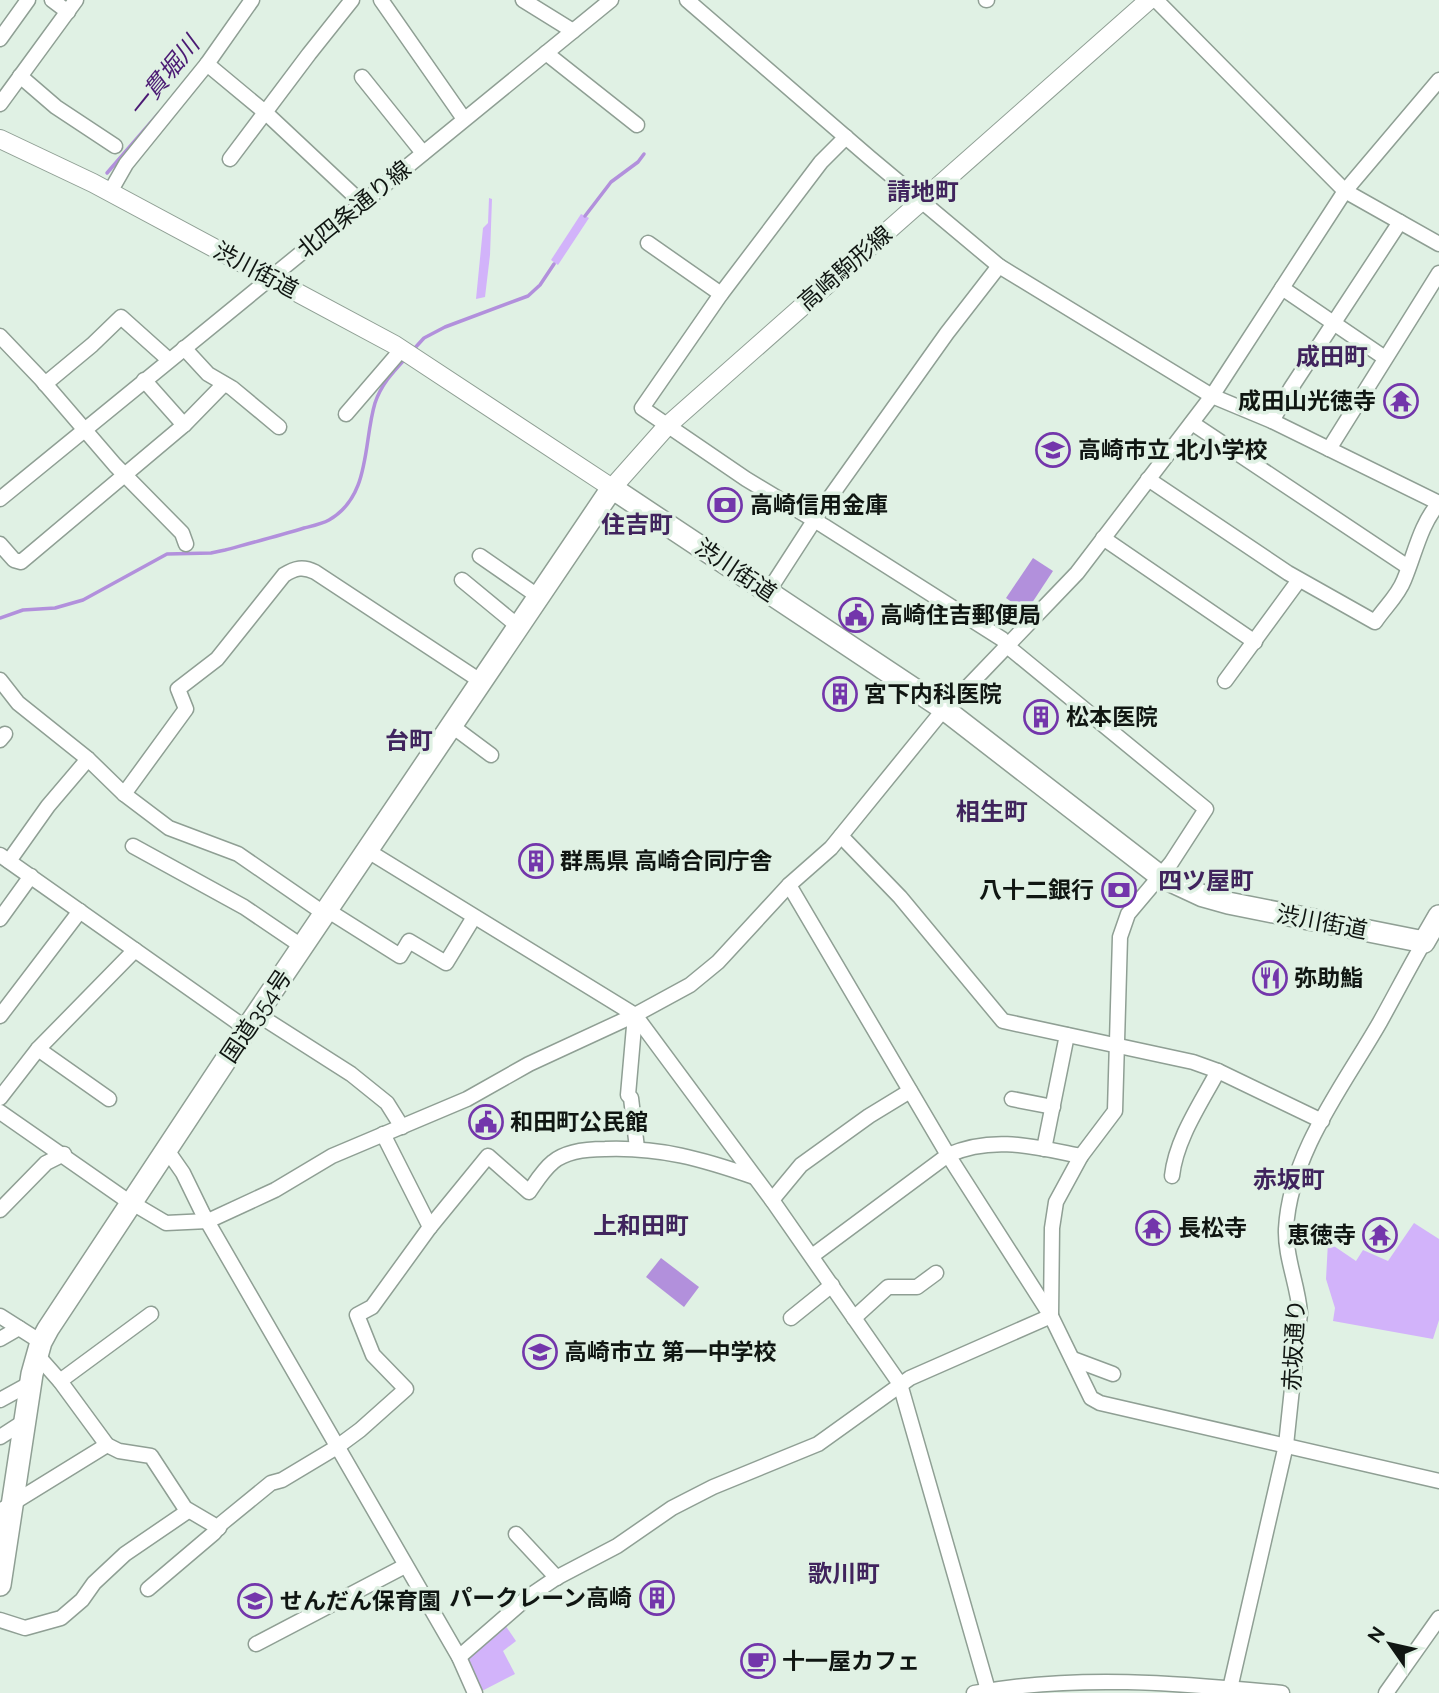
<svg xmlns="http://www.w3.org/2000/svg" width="1439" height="1693" viewBox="0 0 1439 1693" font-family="Raleway,'Noto Sans JP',sans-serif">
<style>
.green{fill:#d2b3fa}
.water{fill:#b290dc}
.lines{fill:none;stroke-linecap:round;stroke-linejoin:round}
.stream{stroke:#b290dc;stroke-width:3.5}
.minor-casing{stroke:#8f9f94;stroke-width:17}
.major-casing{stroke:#8f9f94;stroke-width:20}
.highway-casing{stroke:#8f9f94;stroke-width:24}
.minor{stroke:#fff;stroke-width:14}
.major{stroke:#fff;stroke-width:18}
.highway{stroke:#fff;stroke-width:21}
.labels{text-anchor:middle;stroke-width:7;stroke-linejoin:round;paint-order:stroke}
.street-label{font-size:23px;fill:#101612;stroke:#e0f1e4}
.poi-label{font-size:23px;font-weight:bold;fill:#101612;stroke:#e0f1e4;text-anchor:start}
.water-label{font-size:24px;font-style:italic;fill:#4a1973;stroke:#e0f1e4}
.neighbourhood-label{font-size:24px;font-weight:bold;fill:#40245d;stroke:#e0f1e4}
</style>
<rect width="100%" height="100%" fill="#e0f1e4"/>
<!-- green -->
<g class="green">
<path d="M489,198L492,199L490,255L485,297L476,299L483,228L488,223Z"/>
<path d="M581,214L589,218L558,265L551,260Z"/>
<path d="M1414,1223L1439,1239V1320L1433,1339L1333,1321L1335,1308L1326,1279L1328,1242L1356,1261L1363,1250L1388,1261Z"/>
<path d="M503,1622L516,1641L503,1651L515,1674L478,1693L462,1657Z"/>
</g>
<!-- water -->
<g class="water">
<path d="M1033,558L1053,571L1026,612L1006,598Z"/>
<path d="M661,1258L699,1287L684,1307L646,1277Z"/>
</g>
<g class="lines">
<!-- stream -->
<g class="stream">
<path d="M107,173L159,113"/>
<path d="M585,216L611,182L638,162L644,154"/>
<path d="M413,350L424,338L445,327L528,296L540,285L554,264"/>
<path d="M0,618L23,610L55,608L83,600L167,554L211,553L225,550C251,543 278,536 304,528C312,526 322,524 329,520C371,496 363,443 375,403C381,385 392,373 405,359"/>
</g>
<!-- minor casing -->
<g class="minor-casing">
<g id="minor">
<path d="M52,0L68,12"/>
<path d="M381,0L464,119"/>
<path d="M523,0L573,31"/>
<path d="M687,0L870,158L999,266L1212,396L1272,421L1439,503"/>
<path d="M986,0H987"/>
<path d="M1156,0L1345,191L1439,244"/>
<path d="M0,39L28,0"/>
<path d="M546,53L637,125"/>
<path d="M207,64L266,113L362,203"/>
<path d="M20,76L56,107L115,146"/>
<path d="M362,77L423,153"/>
<path d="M0,104L76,0"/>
<path d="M230,159L309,54L352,0"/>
<path d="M110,192L126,164L207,64L252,0"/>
<path d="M648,243L721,294"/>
<path d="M1282,288L1385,358"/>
<path d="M0,336L41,379L115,465L182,533L186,544"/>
<path d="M184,348L208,374L232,388L279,427"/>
<path d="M144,380L184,425"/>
<path d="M45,384L92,345L121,317L169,360"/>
<path d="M346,414L402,349"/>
<path d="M1272,421L1291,388L1400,222"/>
<path d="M1192,423L1408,567"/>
<path d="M1329,449L1439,273"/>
<path d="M1148,479L1288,573L1375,622C1384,608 1398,596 1404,580C1415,554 1420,525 1439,503"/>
<path d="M0,499L611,0"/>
<path d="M1103,538L1255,642"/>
<path d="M0,544L14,560L21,562L184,425L224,384"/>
<path d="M480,556L539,597"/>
<path d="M462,580L519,627"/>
<path d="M768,592L821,510L947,333L999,266"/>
<path d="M0,680L18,703L88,759L124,794L169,828L238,854L325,914"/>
<path d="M1225,681L1299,580"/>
<path d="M452,726L491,755"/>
<path d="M0,740L5,734"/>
<path d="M124,794L186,709L178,689L217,659L284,575C295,568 303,566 315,572L482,682"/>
<path d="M841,836L900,897L1003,1021L1193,1062L1218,1071L1322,1121"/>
<path d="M133,846L244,907L303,947"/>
<path d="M368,851L635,1015L772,1200L900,1384L988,1690"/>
<path d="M0,855L247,1029"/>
<path d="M9,861L48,806L88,759"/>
<path d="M789,885L948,1155L1051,1316L1091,1398L1100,1403L1439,1481"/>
<path d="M327,910L400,956L409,941L446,963L474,917"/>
<path d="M0,919L31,876"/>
<path d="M257,1014L351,1074L387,1103L402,1127"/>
<path d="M635,1015L628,1095L631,1098L637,1148"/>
<path d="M0,1016L80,911"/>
<path d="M38,1049L109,1099"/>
<path d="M0,1098L38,1049L135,950"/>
<path d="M1012,1099L1053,1107"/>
<path d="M0,1112L122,1197L166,1223L208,1221L275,1190L332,1156L467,1099L529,1064L635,1015L690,985L718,962L789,885L831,848L944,709L957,698L1077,573L1212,396L1345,191L1439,80"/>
<path d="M383,1134L430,1227"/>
<path d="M1044,1149L1067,1035"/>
<path d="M167,1150L183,1173L203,1214L459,1657L475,1693"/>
<path d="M1172,1176C1176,1139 1201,1103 1218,1071"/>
<path d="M772,1200L801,1165L869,1116L910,1091"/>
<path d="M0,1210L46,1163L64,1154"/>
<path d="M812,1256L948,1155C993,1135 1035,1147 1081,1156"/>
<path d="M0,1316L41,1342"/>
<path d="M791,1318L832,1285"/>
<path d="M854,1318L888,1287H917L936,1273"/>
<path d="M0,1339L19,1328"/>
<path d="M37,1355L60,1381L107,1445L119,1451L151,1456L185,1508L219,1528"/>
<path d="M1073,1359L1113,1374"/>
<path d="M60,1381L151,1314"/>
<path d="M0,1400L31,1383"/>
<path d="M0,1437L25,1421"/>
<path d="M0,1511L107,1445"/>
<path d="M516,1534L557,1578"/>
<path d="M148,1589L214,1533L222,1523L271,1483L282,1480L337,1447L360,1430L406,1389L373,1355L357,1315L372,1307L430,1227L488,1156L529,1192C536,1182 543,1170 553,1162C566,1151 588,1149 605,1149C660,1147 702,1159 754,1177"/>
<path d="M0,1620L25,1628L61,1618L82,1600L94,1583L125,1554L188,1511"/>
<path d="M256,1644L405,1566"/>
<path d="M459,1657L528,1597L556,1578L617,1546L672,1508L713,1487L818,1444L910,1378L1051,1316L1052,1228L1056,1202L1081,1156L1115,1111L1120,937L1128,914L1171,863L1206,809L1012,650L1002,639L824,526L746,479L642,408L721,294L821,162L846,137"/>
<path d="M974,1693C1075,1674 1180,1683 1282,1693"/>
<path d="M1229,1693L1286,1445L1300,1313C1298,1285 1285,1257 1286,1229C1290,1153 1344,1085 1380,1022C1395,995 1409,968 1424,942"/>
<path d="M1386,1693L1439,1618"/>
</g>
</g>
<!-- major casing -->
<g class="major-casing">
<path id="major" d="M0,139L93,183L395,345L612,488L667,426L1149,0"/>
</g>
<!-- highway casing -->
<g class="highway-casing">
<path id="highway" d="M0,1585L32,1374L41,1342L48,1329L235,1046L612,488L944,709L1160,876L1203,896L1228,903L1424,942L1439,916"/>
</g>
<!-- minor -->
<use href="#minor" class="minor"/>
<!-- major -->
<use href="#major" class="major"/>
<!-- highway -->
<use href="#highway" class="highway"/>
</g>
<!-- icons -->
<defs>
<g id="temple-ring" transform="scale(1.75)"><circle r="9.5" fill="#e0f1e4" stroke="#7336ab" stroke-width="1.5"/><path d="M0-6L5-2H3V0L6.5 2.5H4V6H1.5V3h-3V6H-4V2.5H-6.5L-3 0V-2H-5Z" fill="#7336ab"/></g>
<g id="school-ring" transform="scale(1.75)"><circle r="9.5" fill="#e0f1e4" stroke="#7336ab" stroke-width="1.5"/><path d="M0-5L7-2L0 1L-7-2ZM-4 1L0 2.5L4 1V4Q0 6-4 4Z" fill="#7336ab"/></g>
<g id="bank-ring" transform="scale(1.75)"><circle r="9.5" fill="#e0f1e4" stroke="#7336ab" stroke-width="1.5"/><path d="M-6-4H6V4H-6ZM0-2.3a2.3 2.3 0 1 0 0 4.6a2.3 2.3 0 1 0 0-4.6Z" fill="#7336ab"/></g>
<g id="civic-ring" transform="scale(1.75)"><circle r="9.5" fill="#e0f1e4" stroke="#7336ab" stroke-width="1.5"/><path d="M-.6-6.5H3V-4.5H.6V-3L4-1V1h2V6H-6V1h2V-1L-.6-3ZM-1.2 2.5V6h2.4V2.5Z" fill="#7336ab"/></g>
<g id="building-ring" transform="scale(1.75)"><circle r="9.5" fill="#e0f1e4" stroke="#7336ab" stroke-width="1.5"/><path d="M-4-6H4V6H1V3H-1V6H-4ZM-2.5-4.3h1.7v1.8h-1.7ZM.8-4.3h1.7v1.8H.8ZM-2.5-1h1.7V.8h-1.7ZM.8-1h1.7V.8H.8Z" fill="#7336ab"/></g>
<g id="restaurant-ring" transform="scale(1.75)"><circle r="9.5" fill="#e0f1e4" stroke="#7336ab" stroke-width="1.5"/><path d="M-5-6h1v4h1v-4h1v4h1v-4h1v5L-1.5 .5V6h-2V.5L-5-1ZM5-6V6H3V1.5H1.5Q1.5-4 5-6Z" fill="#7336ab"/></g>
<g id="cafe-ring" transform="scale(1.75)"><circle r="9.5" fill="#e0f1e4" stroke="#7336ab" stroke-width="1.5"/><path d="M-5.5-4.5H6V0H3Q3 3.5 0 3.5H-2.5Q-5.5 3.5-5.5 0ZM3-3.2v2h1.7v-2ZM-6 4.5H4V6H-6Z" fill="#7336ab"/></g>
</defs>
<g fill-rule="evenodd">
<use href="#temple-ring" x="1401" y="401"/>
<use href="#school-ring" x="1053" y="450"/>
<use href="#bank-ring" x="725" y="505"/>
<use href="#civic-ring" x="856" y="615"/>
<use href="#building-ring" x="840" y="694"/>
<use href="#building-ring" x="1041" y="717"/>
<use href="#building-ring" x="536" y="861"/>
<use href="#bank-ring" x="1119" y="890"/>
<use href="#restaurant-ring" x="1270" y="978"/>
<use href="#civic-ring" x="486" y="1122"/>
<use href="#temple-ring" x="1153" y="1228"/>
<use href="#temple-ring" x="1380" y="1235"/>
<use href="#school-ring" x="540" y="1352"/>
<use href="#building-ring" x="657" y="1598"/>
<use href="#school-ring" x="255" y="1601"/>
<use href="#cafe-ring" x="758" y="1661"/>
</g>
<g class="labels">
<!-- street labels -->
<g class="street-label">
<text transform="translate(354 209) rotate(-39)" y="8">北四条通り線</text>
<text transform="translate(845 268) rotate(-41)" y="8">高崎駒形線</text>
<text transform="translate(256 270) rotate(28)" y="8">渋川街道</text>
<text transform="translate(736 570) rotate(34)" y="8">渋川街道</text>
<text transform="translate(1322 922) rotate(11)" y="8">渋川街道</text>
<text transform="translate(256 1016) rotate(-56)" y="8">国道354号</text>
<text transform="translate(1294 1345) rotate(-87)" y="8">赤坂通り</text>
</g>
<!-- poi labels -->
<g class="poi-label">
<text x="1376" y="409" text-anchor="end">成田山光徳寺</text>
<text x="1078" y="458">高崎市立 北小学校</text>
<text x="750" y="513">高崎信用金庫</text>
<text x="880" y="623">高崎住吉郵便局</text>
<text x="864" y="702">宮下内科医院</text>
<text x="1066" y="725">松本医院</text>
<text x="560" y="869">群馬県 高崎合同庁舎</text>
<text x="1094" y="898" text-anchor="end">八十二銀行</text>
<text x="1294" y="986">弥助鮨</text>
<text x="510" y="1130">和田町公民館</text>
<text x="1178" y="1236">長松寺</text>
<text x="1356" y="1243" text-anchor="end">恵徳寺</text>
<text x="564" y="1360">高崎市立 第一中学校</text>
<text x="632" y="1606" text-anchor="end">パークレーン高崎</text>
<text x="280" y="1609">せんだん保育園</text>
<text x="782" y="1669">十一屋カフェ</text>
</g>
<!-- water labels -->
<g class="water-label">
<text transform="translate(164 77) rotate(-51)" y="8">一貫堀川</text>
</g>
<!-- neighbourhood labels -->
<g class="neighbourhood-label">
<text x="923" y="200">請地町</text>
<text x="1332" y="365">成田町</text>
<text x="637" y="533">住吉町</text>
<text x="409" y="749">台町</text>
<text x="992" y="820">相生町</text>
<text x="1206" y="889">四ツ屋町</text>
<text x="1289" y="1188">赤坂町</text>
<text x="641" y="1234">上和田町</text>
<text x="844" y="1582">歌川町</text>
</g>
</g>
<!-- north arrow -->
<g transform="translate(1390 1644) rotate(304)" stroke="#e0f1e4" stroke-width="5" paint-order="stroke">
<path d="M0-5L12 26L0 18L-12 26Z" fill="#101612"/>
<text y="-10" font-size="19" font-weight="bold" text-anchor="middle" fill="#101612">N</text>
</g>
</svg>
